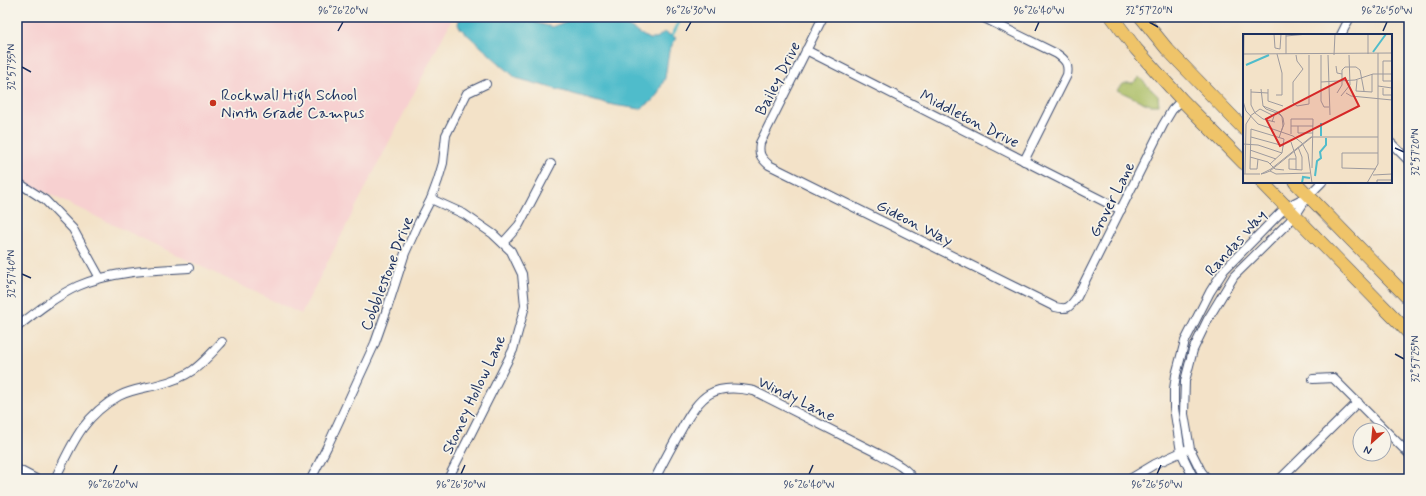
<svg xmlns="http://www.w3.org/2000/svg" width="1426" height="496" viewBox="0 0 1426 496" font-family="Mynerve,sans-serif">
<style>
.built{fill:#f7d0d0}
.green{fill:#a8bc60;stroke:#62765f}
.water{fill:#50bccb;stroke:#367694}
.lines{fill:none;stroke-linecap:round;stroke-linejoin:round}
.stream{stroke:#50bccb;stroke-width:2.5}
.street-casing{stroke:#3b4a6e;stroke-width:10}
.primary-casing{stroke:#3b4a6e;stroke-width:14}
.street{stroke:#fff;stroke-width:8}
.primary{stroke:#efc469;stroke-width:13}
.ticks{fill:none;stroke:#1b2f5e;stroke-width:1.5}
.poi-dot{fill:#c8321e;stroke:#f7f3e8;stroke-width:1.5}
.labels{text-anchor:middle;stroke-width:3.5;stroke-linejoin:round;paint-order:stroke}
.street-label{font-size:16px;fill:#1b2f5e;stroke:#f7f3e8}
.poi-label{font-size:16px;fill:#1b2f5e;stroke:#f7f3e8;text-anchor:start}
.inset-river{fill:none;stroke:#50bccb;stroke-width:2}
.inset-road{fill:none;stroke:#9d9a9e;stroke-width:1}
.view{fill:#d62828;fill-opacity:0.15;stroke:#d62828;stroke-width:2}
.inset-edge{fill:none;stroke:#1b2f5e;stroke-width:2}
.neatline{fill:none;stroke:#1b2f5e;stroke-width:1.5}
.ticks-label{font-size:10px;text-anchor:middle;fill:#1b2f5e}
</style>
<rect width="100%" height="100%" fill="#f7f3e8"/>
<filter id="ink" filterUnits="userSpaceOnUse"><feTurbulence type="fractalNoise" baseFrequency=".025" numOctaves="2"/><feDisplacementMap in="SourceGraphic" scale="8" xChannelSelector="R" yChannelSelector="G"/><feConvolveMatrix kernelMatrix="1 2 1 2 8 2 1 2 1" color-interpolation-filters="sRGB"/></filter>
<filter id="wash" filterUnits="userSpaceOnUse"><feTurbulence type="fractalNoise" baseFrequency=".012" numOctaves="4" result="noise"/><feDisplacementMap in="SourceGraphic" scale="16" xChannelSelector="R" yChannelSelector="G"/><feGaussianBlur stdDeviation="0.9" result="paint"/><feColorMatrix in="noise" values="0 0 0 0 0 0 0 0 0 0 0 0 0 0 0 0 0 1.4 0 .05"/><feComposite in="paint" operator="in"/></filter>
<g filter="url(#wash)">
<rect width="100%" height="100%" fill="#f3e2c8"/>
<!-- built -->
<path class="built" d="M17,17H453L301,314L17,179Z"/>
<!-- green -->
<path class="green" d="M1139,77L1158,96L1159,105H1151L1147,104L1117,90C1122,84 1124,82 1133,83Z"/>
<!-- water -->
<path class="water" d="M460,17H524L537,23L552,27L565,22L572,17H610L629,27L649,39H656L664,32L676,38L669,51L665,78L657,95L651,102L640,109L613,105L516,78L461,29L458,24Z"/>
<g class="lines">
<!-- stream -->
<path class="stream" d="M672,36L682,17"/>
</g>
</g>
<g filter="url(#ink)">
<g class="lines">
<!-- street casing -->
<g class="street-casing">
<g id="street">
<path d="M823,17L760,143C758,154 761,158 769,165L1055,307C1068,310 1069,308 1077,297L1163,125L1172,110L1182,100"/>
<path d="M982,17L1057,54C1066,60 1069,65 1067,75L1024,161"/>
<path d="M1341,35L1350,17"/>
<path d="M806,50L1121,210"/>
<path d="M1391,143L1409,161"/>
<path d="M17,182L45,200L73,229L100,278"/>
<path d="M431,199L464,214L493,234L511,251L522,274L525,306L513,350L448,479"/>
<path d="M503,243L519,225L551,164"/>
<path d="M17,327C36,312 56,296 78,286C112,271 152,270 189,268"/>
<path d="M1313,379L1333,378L1409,454"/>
<path d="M17,469L36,479"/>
<path d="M55,479C72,444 83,416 119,396C130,390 145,388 157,385C191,377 200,366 222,342"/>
<path d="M311,479L327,447L375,343L387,309L405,253L419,222L431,199L438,180L443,163L446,135L467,93L486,84"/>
<path d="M655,479C663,462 672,446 681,430C700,395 713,382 754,391L879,454C891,461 906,467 913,479"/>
<path d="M1130,479L1155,464L1186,450"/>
<path d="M1194,479L1181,452L1174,408V389L1176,375L1185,341L1210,292L1224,270L1286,207L1308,196"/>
<path d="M1207,479L1201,471L1190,449L1184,414L1185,381L1193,350L1208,319L1234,276L1295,216L1308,196L1322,182"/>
<path d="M1283,479L1281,478L1358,402"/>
</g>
</g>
<!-- primary casing -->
<g class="primary-casing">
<g id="primary">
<path d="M1112,17L1136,49L1182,100L1244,163"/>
<path d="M1141,17L1167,49L1244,129"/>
<path d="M1262,182L1409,333"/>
<path d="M1295,182L1409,299"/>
</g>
</g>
<!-- street -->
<use href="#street" class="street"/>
<!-- primary -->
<use href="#primary" class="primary"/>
</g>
</g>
<!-- ticks -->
<path class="ticks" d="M1149,22L1158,27M338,31L343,22M686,31L691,22M1035,31L1039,22M1383,31L1387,22M22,67L31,72M1395,148L1404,152M22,274L31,278M1395,354L1404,359M113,474L117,465M461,474L465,465M809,474L813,465M1157,474L1161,465"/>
<!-- markers -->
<circle class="poi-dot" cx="213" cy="103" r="4"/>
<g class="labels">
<!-- street labels -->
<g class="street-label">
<text transform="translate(777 78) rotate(-63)" y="6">Bailey Drive</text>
<text transform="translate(970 118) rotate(27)" y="6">Middleton Drive</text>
<text transform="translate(1111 199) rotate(-63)" y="6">Grover Lane</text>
<text transform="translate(915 222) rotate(27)" y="6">Gideon Way</text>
<text transform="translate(1235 242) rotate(-48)" y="6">Randas Way</text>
<text transform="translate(386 273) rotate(-69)" y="6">Cobblestone Drive</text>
<text transform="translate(473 394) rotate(-65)" y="6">Stoney Hollow Lane</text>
<text transform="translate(797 398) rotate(26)" y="6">Windy Lane</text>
</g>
<!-- poi labels -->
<g class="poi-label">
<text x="221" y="100">Rockwall High School<tspan x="221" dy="18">Ninth Grade Campus</tspan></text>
</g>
</g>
<!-- overview -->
<g transform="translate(1243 34)">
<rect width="149" height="149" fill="#f3e2c8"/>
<path class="inset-river" d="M130,18L143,0M3,31L26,21M78,102V89M72,142L74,127L78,124L77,118L83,111V104M59,149L60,143L67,144"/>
<path class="inset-road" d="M1,0L0,67L3,77L15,90L50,102L59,109L65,120L69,149M31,0L32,14L37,15L38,0M125,0V20M43,2L65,0M0,20L149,19M43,20V1M53,21L54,27L60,35L50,48V69L54,72L66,70V21M78,21V67L81,73H86M85,21L87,81M91,21L92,0M149,27H140V47H149M93,32L94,39L99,40M114,46L113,57L129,58V40M78,48L112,46L130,40H149M135,52L149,54M140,54V61H149M8,55V71L12,79L20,85L32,88M18,55L20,72M25,55V67L40,72M8,58L25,59M94,59L99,51V36L102,33H113L117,36L121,57M103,59L108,62L149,66M33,61H39V39L34,20M98,62L107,51L106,21M7,82L17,75L31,82L29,88M48,92H70M55,92V99H70M48,100V85H70L69,134M8,103L41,112M69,103L27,137L22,139L18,140L28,135L68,103H135M36,104L40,92L39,83L36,80L23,75L20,72L35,78L38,81L40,84L41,90L38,98M48,108L53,123V136M0,110L15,111L39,119M7,116L33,125M7,123L25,128L32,135L41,136M15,125L14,135H7L8,95L41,105L39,119L27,130M53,125H46V135L59,136V123L55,113M133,135L99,134V119H135M27,137L33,140L67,139M0,140H17M2,140L3,90L8,82M130,141L149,140M124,149L135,130V19M134,149V146H149"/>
<path class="view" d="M102,44L116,72L37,112L23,85Z"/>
<rect width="149" height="149" class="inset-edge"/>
</g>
<!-- margin -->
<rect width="1426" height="496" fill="none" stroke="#f7f3e8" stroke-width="44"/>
<!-- north arrow -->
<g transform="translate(1372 442) rotate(207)"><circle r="19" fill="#f7f3e8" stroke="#9fa5b1"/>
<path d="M0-3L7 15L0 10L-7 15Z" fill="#c8321e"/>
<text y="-6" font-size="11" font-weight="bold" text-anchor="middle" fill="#1b2f5e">N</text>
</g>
<rect x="22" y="22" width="1382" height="452" class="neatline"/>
<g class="ticks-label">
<text x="343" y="14">96°26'20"W</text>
<text x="691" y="14">96°26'30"W</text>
<text x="1039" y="14">96°26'40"W</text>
<text x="1149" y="14">32°57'20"N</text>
<text x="1387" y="14">96°26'50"W</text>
<text transform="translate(11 67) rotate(-90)" y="4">32°57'35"N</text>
<text transform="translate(1415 152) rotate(-90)" y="4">32°57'20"N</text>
<text transform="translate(11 274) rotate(-90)" y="4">32°57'40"N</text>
<text transform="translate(1415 359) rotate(-90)" y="4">32°57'25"N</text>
<text x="113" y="488">96°26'20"W</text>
<text x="461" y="488">96°26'30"W</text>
<text x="809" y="488">96°26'40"W</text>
<text x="1157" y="488">96°26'50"W</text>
</g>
</svg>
